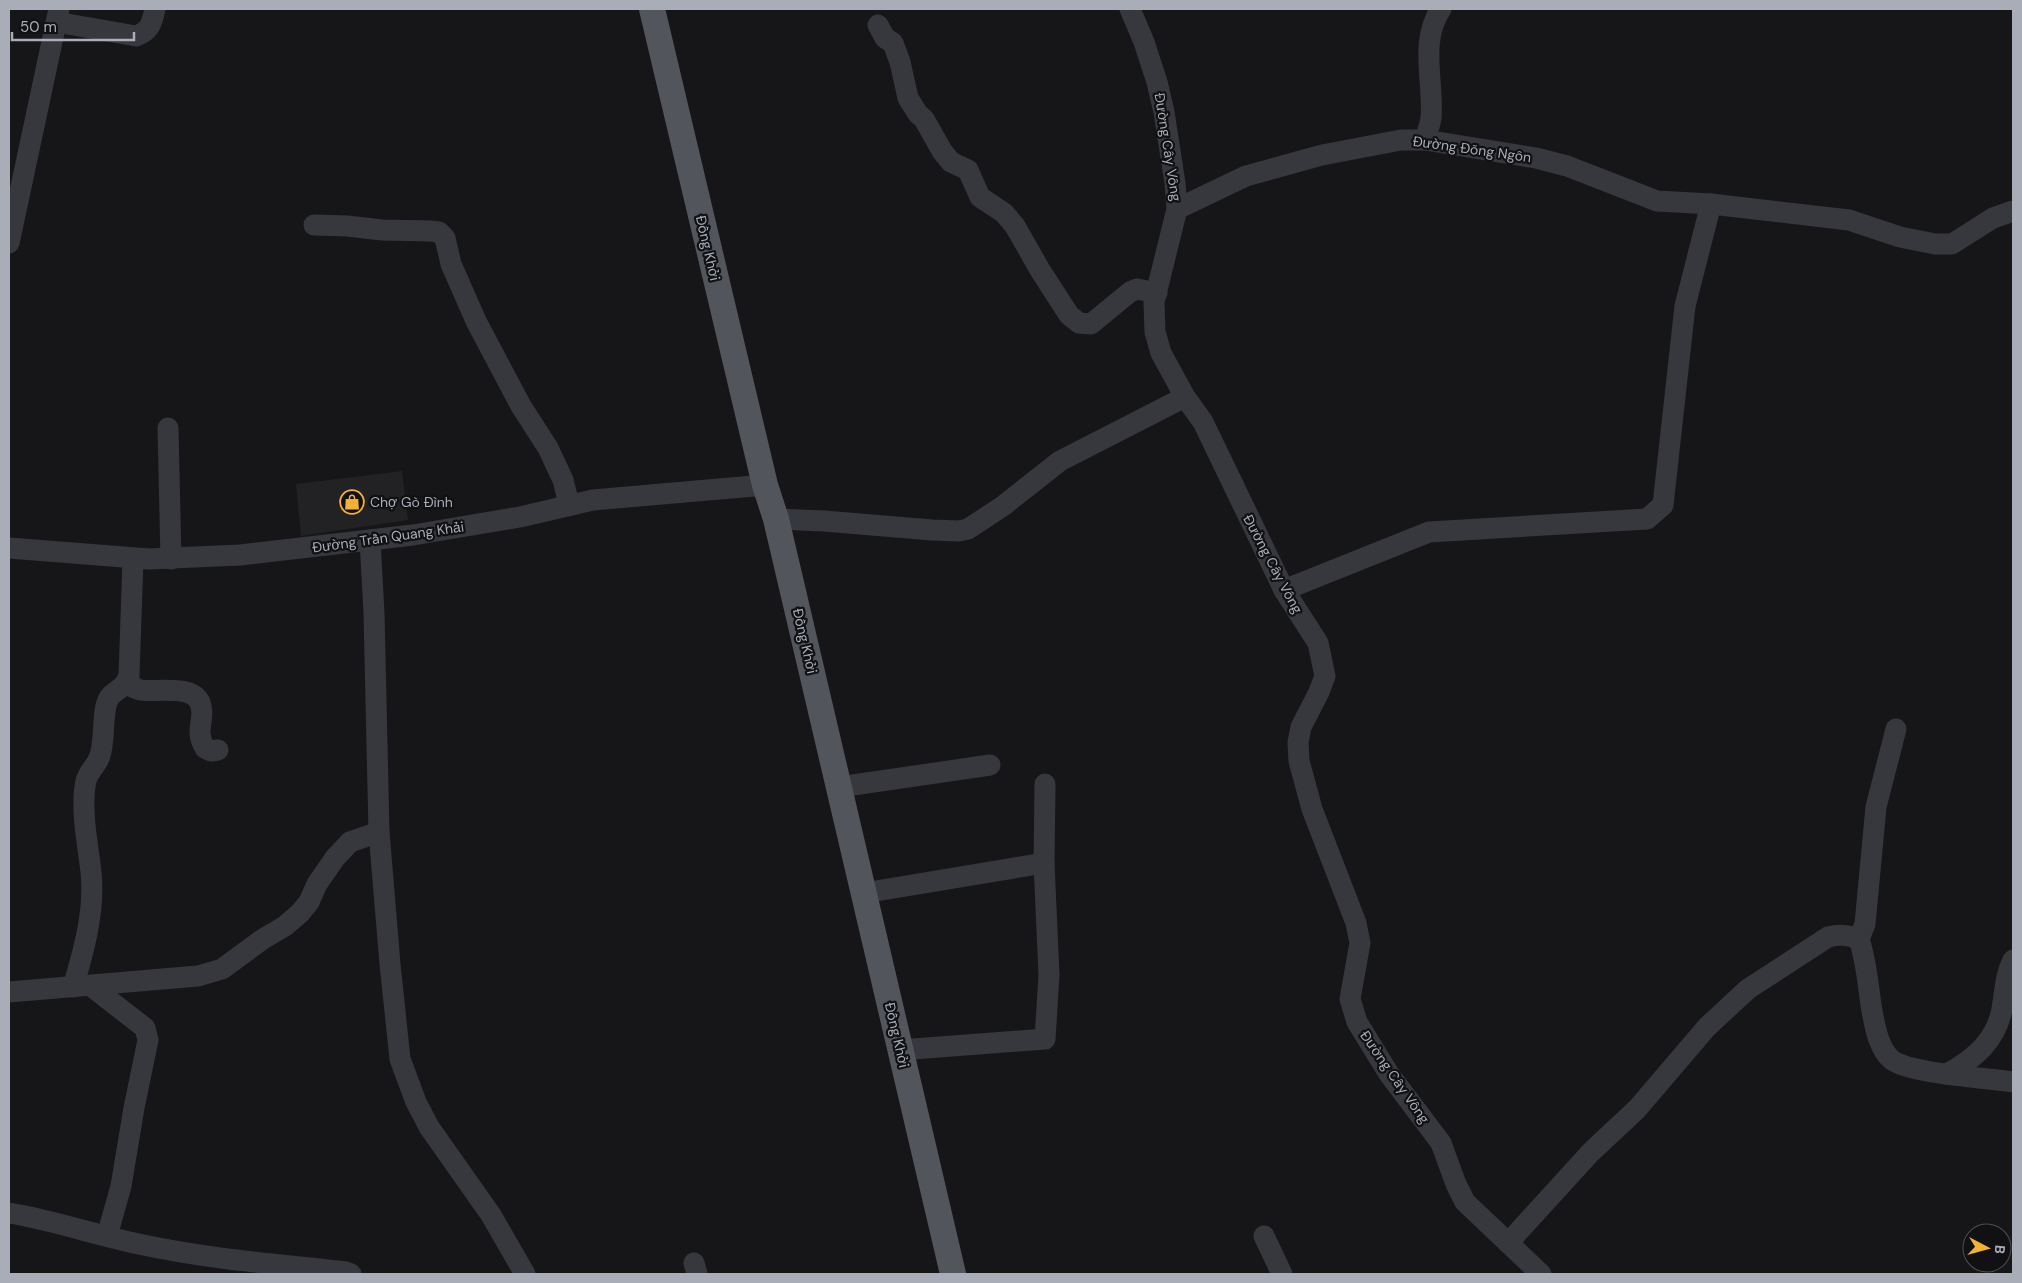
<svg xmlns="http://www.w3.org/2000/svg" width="2022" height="1283" viewBox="0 0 2022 1283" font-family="'DM Sans',sans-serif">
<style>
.built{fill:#222225}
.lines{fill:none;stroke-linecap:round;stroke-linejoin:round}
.minor{stroke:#37383d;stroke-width:21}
.major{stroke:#53555c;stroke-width:26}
.labels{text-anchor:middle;stroke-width:4.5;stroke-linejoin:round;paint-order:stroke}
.street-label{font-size:14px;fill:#a8adb8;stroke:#111113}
.poi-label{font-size:14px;fill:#a8adb8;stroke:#111113;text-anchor:start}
</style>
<rect width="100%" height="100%" fill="#161618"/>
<!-- built -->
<path class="built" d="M402,471L408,520L301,536L296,484Z"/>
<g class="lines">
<!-- minor -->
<g class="minor">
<path d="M1130,9L1144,42L1157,82L1164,112L1175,183L1177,209L1154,302L1155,332L1161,353L1185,397L1203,422L1284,590L1318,643L1325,676L1319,692L1301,727L1298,742L1299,761L1312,809L1356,923L1360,943L1350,999L1357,1022L1389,1074L1441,1143L1456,1184L1465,1202L1541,1274"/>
<path d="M56,22L136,36C150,31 152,23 155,9"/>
<path d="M878,25L885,38L893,43L900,62L908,98L918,114L924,119L942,151L951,162L968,170L980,197L1004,213L1015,226L1040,270L1069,315L1079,323L1091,324L1130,292L1137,289L1157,293"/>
<path d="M1425,140C1427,133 1430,125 1431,118C1434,81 1419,41 1441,9"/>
<path d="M1177,209L1246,176L1322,155L1401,140H1425L1536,158L1567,166L1657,201L1711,204L1849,220L1900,237L1935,244H1952L1993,218L2013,211"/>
<path d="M314,225L347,226L382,230L430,231L439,232L445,238L451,264L476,321L521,406L548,448L563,480L569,504"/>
<path d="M9,243L59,9"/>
<path d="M168,428L171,559"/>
<path d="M776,519L824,521L932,530L959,531L968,529L1003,506L1060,461L1185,397"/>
<path d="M370,540L374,613L379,832L390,964L400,1059L416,1102L429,1127L491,1215L525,1274"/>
<path d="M9,548L149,559L240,555L413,535L520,517L593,500L765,485"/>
<path d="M1284,590L1429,532L1647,519L1663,505L1685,306L1711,204"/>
<path d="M126,684C130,686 135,688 140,690C157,693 196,683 201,706C205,722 194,730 205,748L211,751L218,750"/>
<path d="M839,787L990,765"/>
<path d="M864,893L1044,863"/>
<path d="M1859,939L1865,924L1876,807L1896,729"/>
<path d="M91,986L145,1028L148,1040L134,1108L121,1186L107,1236"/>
<path d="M73,987C84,950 95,911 91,872C88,845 80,808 86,781C88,772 96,766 99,758C106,743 101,711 109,698C115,689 123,691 129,676L133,559"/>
<path d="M9,992L198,976L222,969L263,939L285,926L300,913L309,902L317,884L335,858L350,842L379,832"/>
<path d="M900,1050L1045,1039L1049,975L1044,863L1045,784"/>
<path d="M1947,1074C1974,1059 1996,1041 2002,1009C2005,992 2005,975 2013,960"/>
<path d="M9,1213C53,1220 95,1235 139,1244C207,1259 277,1264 346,1272L351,1274"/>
<path d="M1264,1236L1282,1274"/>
<path d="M1508,1243L1591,1152L1637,1109L1707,1027L1748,989L1828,937C1840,934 1848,935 1859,939C1867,963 1868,987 1872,1011C1875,1027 1879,1050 1892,1060C1911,1074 1988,1078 2013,1082"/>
<path d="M694,1263L697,1274"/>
</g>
<!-- major -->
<path class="major" d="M652,9L765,485L776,519L953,1274"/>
</g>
<!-- icons -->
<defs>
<g id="shop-ring" transform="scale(1.25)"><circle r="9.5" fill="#111113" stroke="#f2b134" stroke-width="1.5"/><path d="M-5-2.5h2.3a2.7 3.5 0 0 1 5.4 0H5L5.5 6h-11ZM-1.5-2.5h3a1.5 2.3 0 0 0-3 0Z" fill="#f2b134"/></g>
</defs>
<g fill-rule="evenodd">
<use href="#shop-ring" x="352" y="502"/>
</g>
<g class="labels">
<!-- street labels -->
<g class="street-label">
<text transform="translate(1168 147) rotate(81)" y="5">Đường Cây Vông</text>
<text transform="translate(1472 149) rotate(8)" y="5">Đường Đõng Ngôn</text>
<text transform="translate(708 248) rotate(77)" y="5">Đồng Khởi</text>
<text transform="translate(388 537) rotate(-8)" y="5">Đường Trần Quang Khải</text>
<text transform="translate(1273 564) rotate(62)" y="5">Đường Cây Vông</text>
<text transform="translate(805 641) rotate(77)" y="5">Đồng Khởi</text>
<text transform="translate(897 1035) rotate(77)" y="5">Đồng Khởi</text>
<text transform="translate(1395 1077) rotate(55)" y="5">Đường Cây Vông</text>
</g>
<!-- poi labels -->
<g class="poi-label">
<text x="370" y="507">Chợ Gò Đình</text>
</g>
</g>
<!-- border -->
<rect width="2022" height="1283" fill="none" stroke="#a8adb8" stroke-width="20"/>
<!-- north arrow -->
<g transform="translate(1987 1248) rotate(96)"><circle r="24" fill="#111113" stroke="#4d4f55"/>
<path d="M0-4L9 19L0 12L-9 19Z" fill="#f2b134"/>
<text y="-8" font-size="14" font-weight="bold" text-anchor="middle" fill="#a8adb8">B</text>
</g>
<!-- scale -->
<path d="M12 32v8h122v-8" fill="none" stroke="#a8adb8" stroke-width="2.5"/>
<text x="20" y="32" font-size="15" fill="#a8adb8" stroke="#111113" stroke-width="4" paint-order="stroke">50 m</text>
</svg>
